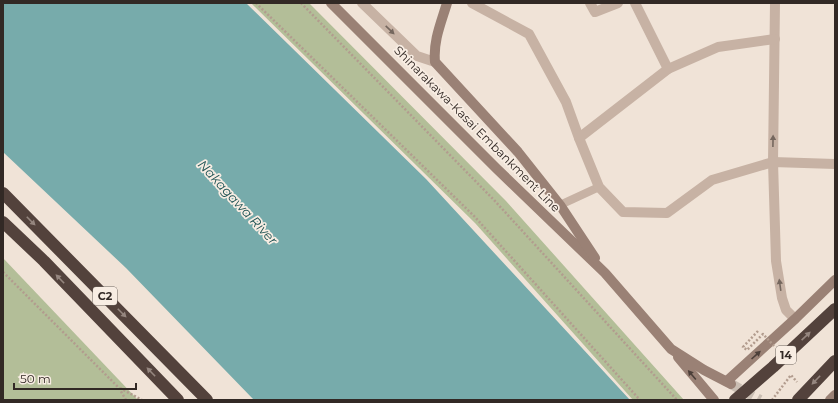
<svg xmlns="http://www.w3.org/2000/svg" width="838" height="403" viewBox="0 0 838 403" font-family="Montserrat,sans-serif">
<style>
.green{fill:#b3be98}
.water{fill:#77abab}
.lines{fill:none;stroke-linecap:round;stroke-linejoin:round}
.secondary-tunnel{stroke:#cabeb3;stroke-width:10;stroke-dasharray:10 5;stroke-linecap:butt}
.path{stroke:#b29c8e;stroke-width:2.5;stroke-dasharray:2 2;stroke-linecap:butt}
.lane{stroke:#c7b2a4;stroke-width:8}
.street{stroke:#c7b2a4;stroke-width:10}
.secondary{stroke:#9a8175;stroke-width:10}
.highway{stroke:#53423c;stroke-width:12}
.path-bridge{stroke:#b29c8e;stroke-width:2.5;stroke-dasharray:2 2;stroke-linecap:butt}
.highway-bridge{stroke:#53423c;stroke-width:12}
.oneway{fill:#75675e}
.oneway2{fill:#95867f}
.oneway3{fill:#4c3f39}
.labels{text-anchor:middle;stroke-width:3.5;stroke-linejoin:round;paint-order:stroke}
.shield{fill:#f8ede3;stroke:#6d645e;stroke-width:1}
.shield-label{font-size:11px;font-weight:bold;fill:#322925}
.street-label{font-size:12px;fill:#322925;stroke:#f8ede3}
.water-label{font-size:13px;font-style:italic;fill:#1c5152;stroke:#f8ede3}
</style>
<rect width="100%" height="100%" fill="#f0e3d7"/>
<!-- green -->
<g class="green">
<path d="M251,3H309L506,201L684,400H633L475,223Z"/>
<path d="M3,258L138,400H3Z"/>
</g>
<!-- water -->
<path class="water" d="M3,3H246L426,179L630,400H254L126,268L3,152Z"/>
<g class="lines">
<!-- secondary-tunnel -->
<path class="secondary-tunnel" d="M731,384L760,400"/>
<!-- path -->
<g class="path">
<path d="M256,3L475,217L640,400"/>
<path d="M301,3L494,200L677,400"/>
<path d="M3,272L119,388L126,400"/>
<path d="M120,388L142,400"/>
<path d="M772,400L791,375L797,382"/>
</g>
<!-- lane -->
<path class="lane" d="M560,205L599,187"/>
<!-- street -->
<g class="street">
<path d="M362,3L417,56L435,62"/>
<path d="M472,3L529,34L566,102L579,138L599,187L623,212L667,213L712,180L773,162L835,164"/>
<path d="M590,3L595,12L618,3"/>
<path d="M635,3L668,69"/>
<path d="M775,3L773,162L776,261L782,298L786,310L795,319"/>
<path d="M579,138L668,69L718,47L775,39"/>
</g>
<!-- secondary -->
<g class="secondary">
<path d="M331,3L497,169L605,273L671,349L704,370L731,384"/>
<path d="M447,3C441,23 433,41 435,62L518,152L560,205L595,258"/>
<path d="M678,357L714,400"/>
<path d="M727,381L795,319L835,280"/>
<path d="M830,400L835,395"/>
</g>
<!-- highway -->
<g class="highway">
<path d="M3,193L207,400"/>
<path d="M3,222L44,261L178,400"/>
<path d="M798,400L835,361"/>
</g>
<!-- path-bridge -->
<path class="path-bridge" d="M758,331L743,347L747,350L763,334L774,346"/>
<!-- highway-bridge -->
<path class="highway-bridge" d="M735,400L773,367L835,309"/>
</g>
<!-- one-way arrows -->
<defs><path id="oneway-solid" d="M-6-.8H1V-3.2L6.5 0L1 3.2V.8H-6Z"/></defs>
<g class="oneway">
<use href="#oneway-solid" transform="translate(390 30) rotate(44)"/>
<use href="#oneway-solid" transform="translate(773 141) rotate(-89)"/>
<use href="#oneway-solid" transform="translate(780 285) rotate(-98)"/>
</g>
<g class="oneway2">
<use href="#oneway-solid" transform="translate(31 221) rotate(45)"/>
<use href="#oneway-solid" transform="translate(60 279) rotate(-134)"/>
<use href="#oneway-solid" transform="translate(122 313) rotate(45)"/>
<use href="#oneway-solid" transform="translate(806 336) rotate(-43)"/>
<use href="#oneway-solid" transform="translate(151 372) rotate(-134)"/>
<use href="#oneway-solid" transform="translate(816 380) rotate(134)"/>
</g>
<g class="oneway3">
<use href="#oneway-solid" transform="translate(756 355) rotate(-42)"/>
<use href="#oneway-solid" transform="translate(692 375) rotate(-130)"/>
</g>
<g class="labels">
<!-- shield labels -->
<g class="shield">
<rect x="93" y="287" width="24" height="18" rx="3"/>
<rect x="776" y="346" width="20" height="18" rx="3"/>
</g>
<g class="shield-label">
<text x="105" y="300">C2</text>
<text x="786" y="359">14</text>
</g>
<!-- street labels -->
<g class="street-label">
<text transform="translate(477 129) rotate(45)" y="4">Shinarakawa-Kasai Embankment Line</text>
</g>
<!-- water labels -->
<g class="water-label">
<text transform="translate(238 202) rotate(47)" y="5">Nakagawa River</text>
</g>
</g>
<!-- border -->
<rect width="838" height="403" fill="none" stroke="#322925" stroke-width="8"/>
<!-- scale -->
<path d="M14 383v6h122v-6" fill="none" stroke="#322925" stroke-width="2"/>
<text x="20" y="383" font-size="12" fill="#322925" stroke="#f8ede3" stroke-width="3" paint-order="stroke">50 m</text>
</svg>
